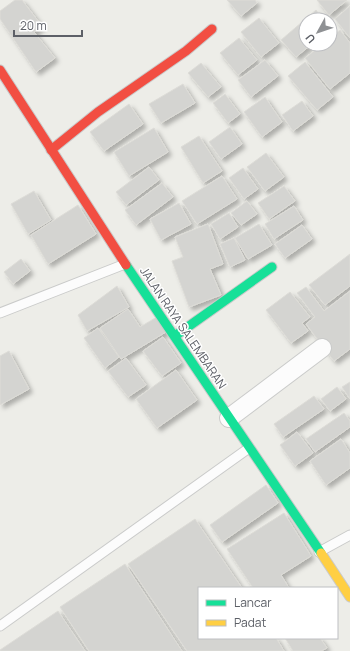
<svg xmlns="http://www.w3.org/2000/svg" width="350" height="651" viewBox="0 0 350 651" font-family="Manrope,sans-serif">
<style>
.building{fill:#d4d4d1;stroke:#dddcd7;filter:url(#shadow)}
.lines{fill:none;stroke-linecap:round;stroke-linejoin:round}
.lane-casing{stroke:#cacbca;stroke-width:11}
.street-casing{stroke:#cacbca;stroke-width:20}
.fast-casing{stroke:#cacaca;stroke-width:11}
.slow-casing{stroke:#cacaca;stroke-width:11}
.jam-casing{stroke:#cacaca;stroke-width:11}
.lane{stroke:#fcfcfc;stroke-width:9}
.street{stroke:#fcfcfc;stroke-width:18}
.fast{stroke:#16e098;stroke-width:9}
.slow{stroke:#ffcf43;stroke-width:9}
.jam{stroke:#f24e42;stroke-width:9}
.labels{text-anchor:middle;stroke-width:3;stroke-linejoin:round;paint-order:stroke}
.street-label{font-size:12px;fill:#5d6067;stroke:#fff}
</style>
<defs>
<filter id="shadow"><feDropShadow dx="3.5" dy="3.5" stdDeviation="2" flood-color="#0004"/></filter>
</defs>
<rect width="100%" height="100%" fill="#edede8"/>
<!-- building -->
<g class="building">
<path d="M15,0H22L42,26L34,32L55,58L36,72L0,19V11Z"/>
<path d="M227,0H255L257,3L241,16Z"/>
<path d="M317,0H347L329,15Z"/>
<path d="M350,6V38L335,19Z"/>
<path d="M316,10L324,20H306V44H312L296,57L281,40Z"/>
<path d="M259,18L279,43L261,57L241,32Z"/>
<path d="M340,30L350,43V73L330,89L305,58L323,44H330V38Z"/>
<path d="M239,38L257,60L238,75L220,53Z"/>
<path d="M265,60L278,76L251,97L238,80Z"/>
<path d="M305,62L333,97L317,110L288,76Z"/>
<path d="M201,63L221,87L208,97L188,73Z"/>
<path d="M183,84L195,103L161,123L149,104Z"/>
<path d="M225,94L240,114L228,123L213,103Z"/>
<path d="M265,97L282,122L262,137L244,112Z"/>
<path d="M302,101L313,116L293,131L282,115Z"/>
<path d="M129,104L143,124L104,151L90,132Z"/>
<path d="M230,127L242,144L221,159L209,142Z"/>
<path d="M154,128L168,152L129,176L114,152Z"/>
<path d="M199,136L222,171L203,183L181,147Z"/>
<path d="M266,153L284,177L265,191L247,167Z"/>
<path d="M149,167L159,180L126,205L116,192Z"/>
<path d="M243,168L258,189L244,199L229,178Z"/>
<path d="M222,176L237,199L197,224L182,201Z"/>
<path d="M162,183L173,197L136,225L125,210Z"/>
<path d="M284,186L295,201L269,219L258,203Z"/>
<path d="M34,191L51,220L28,234L11,204Z"/>
<path d="M247,201L257,214L241,225L231,213Z"/>
<path d="M179,203L191,224L161,240L150,219Z"/>
<path d="M78,205L96,234L48,264L31,235Z"/>
<path d="M294,206L303,220L274,239L265,224Z"/>
<path d="M229,213L238,227L220,239L211,224Z"/>
<path d="M208,224L223,264L210,269L221,295L189,307L172,261L183,257L175,237Z"/>
<path d="M259,224L272,245L248,259L235,238Z"/>
<path d="M302,225L312,239L285,258L275,244Z"/>
<path d="M234,238L245,260L230,267L220,244Z"/>
<path d="M350,254V286L325,305L309,285Z"/>
<path d="M21,259L30,271L13,284L4,272Z"/>
<path d="M117,286L129,307L87,331L78,315Z"/>
<path d="M306,287L324,311L350,291V349L334,361L306,324L315,317L297,293Z"/>
<path d="M290,292L310,317L302,323L308,331L291,343L266,310Z"/>
<path d="M128,309L140,327L157,317L166,332L121,359L100,328Z"/>
<path d="M98,328L119,357L105,368L84,338Z"/>
<path d="M163,337L181,363L162,376L143,351Z"/>
<path d="M9,351L29,389L0,405V356Z"/>
<path d="M126,358L146,385L128,397L108,371Z"/>
<path d="M176,370L197,400L157,428L136,399Z"/>
<path d="M350,382V399L342,387Z"/>
<path d="M337,387L346,399L330,411L321,399Z"/>
<path d="M314,396L324,409L283,437L274,424Z"/>
<path d="M344,413L350,421V427L315,452L306,439Z"/>
<path d="M297,432L313,453L295,466L280,445Z"/>
<path d="M341,439L350,453V468L326,485L310,461Z"/>
<path d="M266,485L278,503L222,542L210,525Z"/>
<path d="M284,513L311,556L281,575L289,588H253L227,549Z"/>
<path d="M195,519L242,588H199V638H276L284,651H187L128,564Z"/>
<path d="M125,564L182,651H89L60,607Z"/>
<path d="M58,611L85,651H0V650Z"/>
<path d="M285,638H320L327,648L321,651H293Z"/>
</g>
<g class="lines">
<!-- lane casing -->
<g class="lane-casing">
<g id="lane">
<path d="M0,313L125,264"/>
<path d="M319,552L350,535"/>
<path d="M0,626L249,448"/>
</g>
</g>
<!-- street casing -->
<g class="street-casing">
<path id="street" d="M229,418L322,348"/>
</g>
<!-- fast casing -->
<g class="fast-casing">
<g id="fast">
<path d="M126,265L321,553"/>
<path d="M175,336L272,267"/>
</g>
</g>
<!-- slow casing -->
<g class="slow-casing">
<path id="slow" d="M321,553L350,597"/>
</g>
<!-- jam casing -->
<g class="jam-casing">
<g id="jam">
<path d="M0,70L126,265"/>
<path d="M51,150L98,112L186,51L212,29"/>
</g>
</g>
<!-- lane -->
<use href="#lane" class="lane"/>
<!-- street -->
<use href="#street" class="street"/>
<!-- fast -->
<use href="#fast" class="fast"/>
<!-- slow -->
<use href="#slow" class="slow"/>
<!-- jam -->
<use href="#jam" class="jam"/>
</g>
<g class="labels">
<!-- street labels -->
<g class="street-label">
<text transform="translate(183 328) rotate(56)" y="4">JALAN RAYA SALEMBARAN</text>
</g>
</g>
<!-- legend -->
<rect x="198" y="587" width="140" height="52" fill="#ffffff" stroke="#bebfc2"/>
<rect x="206" y="600" width="20" height="6" fill="#16e098" stroke="#bebfc2"/>
<text x="234" y="607" font-size="12" fill="#5d6067">Lancar</text>
<rect x="206" y="620" width="20" height="6" fill="#ffcf43" stroke="#bebfc2"/>
<text x="234" y="627" font-size="12" fill="#5d6067">Padat</text>
<!-- north arrow -->
<g transform="translate(318 32) rotate(230)"><circle r="19" fill="#ffffff" stroke="#bebfc2"/>
<path d="M0-3L7 15L0 10L-7 15Z" fill="#8f9194"/>
<text y="-6" font-size="11" font-weight="bold" text-anchor="middle" fill="#5d6067">U</text>
</g>
<!-- scale -->
<path d="M14 30v6h68v-6" fill="none" stroke="#5d6067" stroke-width="2"/>
<text x="20" y="30" font-size="12" fill="#5d6067" stroke="#ffffff" stroke-width="3" paint-order="stroke">20 m</text>
</svg>
